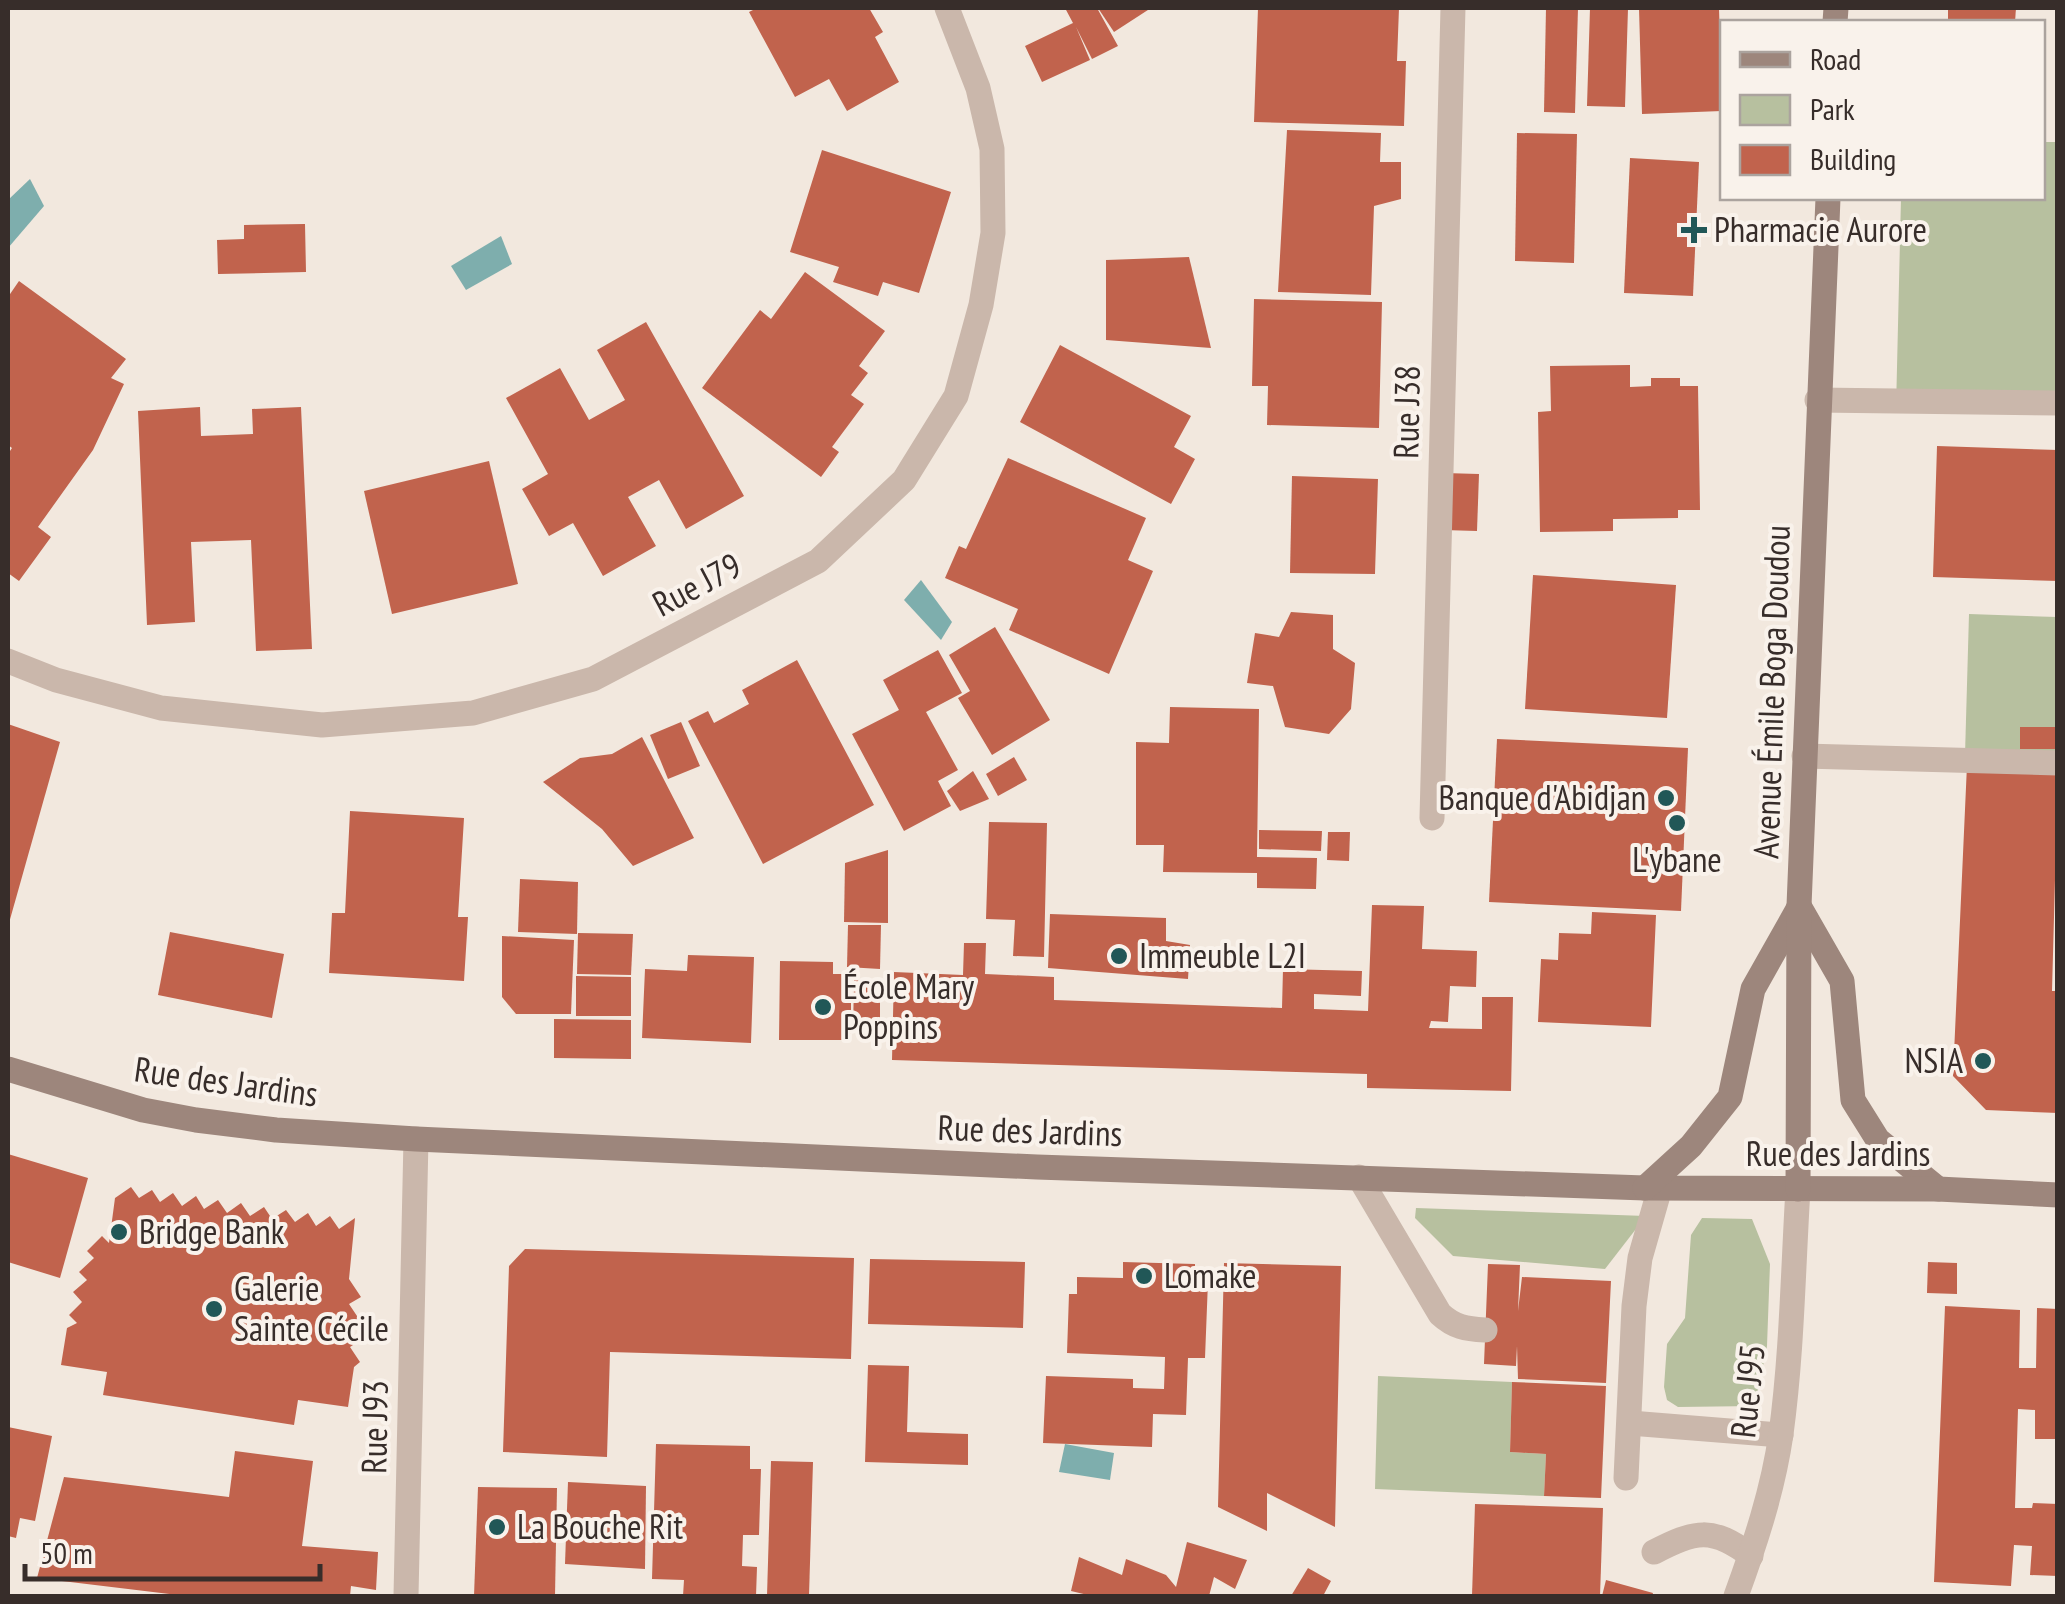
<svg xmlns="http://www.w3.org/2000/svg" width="2065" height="1604" viewBox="0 0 2065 1604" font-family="'PT Sans Narrow',sans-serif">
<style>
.green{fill:#b7c09f}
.water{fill:#7eaead}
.building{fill:#c1634d}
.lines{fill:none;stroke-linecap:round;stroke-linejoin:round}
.lane{stroke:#cab7ab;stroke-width:25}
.street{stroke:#cab7ab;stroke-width:25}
.secondary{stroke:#9d867c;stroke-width:25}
.poi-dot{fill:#215757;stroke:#f9f2eb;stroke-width:4}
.labels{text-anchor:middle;stroke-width:8;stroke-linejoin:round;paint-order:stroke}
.poi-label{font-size:35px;fill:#372d2a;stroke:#f9f2eb;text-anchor:start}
.street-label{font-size:35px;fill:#372d2a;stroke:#f9f2eb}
</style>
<rect width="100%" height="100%" fill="#f2e8de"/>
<!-- green -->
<g class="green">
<path d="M2043,142H2057V414L1896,410L1901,198H2042Z"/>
<path d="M1969,614L2057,617V758L1965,755Z"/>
<path d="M1416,1208L1646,1216L1605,1269L1453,1256L1415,1218Z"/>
<path d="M1702,1218L1752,1219L1770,1264L1767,1346L1755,1406L1678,1407L1667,1400L1664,1387L1667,1344L1685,1318L1691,1235Z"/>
<path d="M1378,1376L1512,1382L1510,1452L1546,1454L1544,1496L1375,1489Z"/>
</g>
<!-- water -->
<g class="water">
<path d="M30,179L44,206L8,248V200Z"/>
<path d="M501,236L512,264L466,290L451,266Z"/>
<path d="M921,580L952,622L941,640L904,600Z"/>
<path d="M1065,1444L1114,1453L1110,1480L1059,1472Z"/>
</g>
<!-- building -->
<g class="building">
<path d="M757,8H869L883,32L875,37L899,82L847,111L829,79L795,97L749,12Z"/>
<path d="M1065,8H1097L1118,46L1092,59L1076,27L1090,60L1042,82L1025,46L1073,23Z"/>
<path d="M1098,8H1151L1114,32Z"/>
<path d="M1258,8H1399L1397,61H1406L1404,126L1254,122Z"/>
<path d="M1546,8H1578L1575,113L1544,112Z"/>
<path d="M1590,8H1628L1625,107L1587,106Z"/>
<path d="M1639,8H1719L1722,111L1642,114Z"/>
<path d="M1948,8H2016L2015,22H1948Z"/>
<path d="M1287,130L1381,133L1380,162H1401V199L1374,206L1371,295L1278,292Z"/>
<path d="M1517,133L1577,134L1574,263L1515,261Z"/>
<path d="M822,150L951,192L919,293L883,282L878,296L833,282L839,267L790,252Z"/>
<path d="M1630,158L1699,162L1693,296L1624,293Z"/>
<path d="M305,224L306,272L218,274L217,240L244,239V225Z"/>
<path d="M1189,257L1211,348L1106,340V260Z"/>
<path d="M805,272L885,331L859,366L868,373L851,395L864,404L832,447L839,452L821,477L702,388L760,310L771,319Z"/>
<path d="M19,281L126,359L111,378L124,384L93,450L38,527L51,537L19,581L8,573V454L12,448L8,445V297Z"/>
<path d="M1254,299L1382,302L1379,428L1267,425L1268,386H1252Z"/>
<path d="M646,322L744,496L686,529L659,480L628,497L656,546L603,576L573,523L549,536L522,489L548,474L506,398L560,368L589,420L625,400L597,350Z"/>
<path d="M1060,345L1191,416L1174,447L1195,459L1171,504L1020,422Z"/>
<path d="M1630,365V387L1651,386V378H1680V386H1698L1700,510H1678V518L1613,519V531L1540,532L1538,412L1551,411L1550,366Z"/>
<path d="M200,407L201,436L253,434L252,409L301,407L312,649L256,651L251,540L191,542L195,622L147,625L138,411Z"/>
<path d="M1937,446L2058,450V581L1933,577Z"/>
<path d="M1008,458L1146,518L1128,560L1153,571L1109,674L1009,630L1018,609L945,578L959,546L966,549Z"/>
<path d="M489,461L518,584L392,614L364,491Z"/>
<path d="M1444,473L1479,474L1477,531L1443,530Z"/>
<path d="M1292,476L1378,479L1375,574L1290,573Z"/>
<path d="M1533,575L1676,585L1667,718L1525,709Z"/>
<path d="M1291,612L1333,615V649L1355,663L1351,709L1329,734L1285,727L1273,686L1247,683L1255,633L1279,637Z"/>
<path d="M995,627L1050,720L992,755L958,698L970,691L949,655Z"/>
<path d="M938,650L962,693L926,712L958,770L938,781L951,806L904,831L852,734L899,710L883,680Z"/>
<path d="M797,660L874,805L763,864L688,721L708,711L714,723L749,704L742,690Z"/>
<path d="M1170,707L1259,709L1257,857L1317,858L1316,889L1257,888V873L1163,872L1164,845H1136V742L1169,743Z"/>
<path d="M681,722L700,766L668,779L650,735Z"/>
<path d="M8,724L60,742L9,923H8Z"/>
<rect x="2020" y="727" width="38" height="22"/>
<path d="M642,737L694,838L633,866L602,829L543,782L580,758L612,754Z"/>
<path d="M1497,739L1688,748L1681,911L1489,902Z"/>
<path d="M1014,757L1027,780L998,796L986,774Z"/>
<path d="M1967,765L2058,769L2052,991H2058V1113L1986,1110L1953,1076Z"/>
<path d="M973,771L989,799L960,811L947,791Z"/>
<path d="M350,811L464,818L458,917H468L464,981L329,973L332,913H345Z"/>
<path d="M989,822L1047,823L1044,957L1013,956L1015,920L986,919Z"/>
<path d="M1259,830L1322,831L1321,851L1259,849Z"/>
<path d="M1328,832H1350L1349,861L1327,860Z"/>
<path d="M888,850V923L844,922L845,863Z"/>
<path d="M520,879L578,882L577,934L518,932Z"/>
<path d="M1372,905L1424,906L1422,949L1477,951L1476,987L1450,986L1448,1022L1431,1021L1429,1028L1482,1029V997H1513L1511,1091L1367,1088V1074L892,1060L894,972L963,975L964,943H986L985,974L1054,977V1000L1282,1008L1283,969L1362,971L1361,996L1314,994V1009L1368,1011Z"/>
<path d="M1592,912L1656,915L1651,1027L1538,1022L1541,959L1558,960L1559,933L1591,934Z"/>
<path d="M1050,914L1166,918V941L1190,945L1188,979L1048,968Z"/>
<path d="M848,925H881L880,969L847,967Z"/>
<path d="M170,932L284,954L272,1018L158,995Z"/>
<path d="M578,933L633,934L631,975L577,974Z"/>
<path d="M502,936L574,940L571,1014H516L502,997Z"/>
<path d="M688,955L754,957L751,1043L642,1038L645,969L687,971Z"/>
<path d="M780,961L833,962V974H851V1040H779Z"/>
<path d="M576,976L631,977V1016H576Z"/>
<path d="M880,979V1032H853L854,980Z"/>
<path d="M554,1019L631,1020V1059L554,1058Z"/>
<path d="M8,1154L88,1178L60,1278L8,1262Z"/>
<path d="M131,1187L139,1198L152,1190L160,1202L173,1193L182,1206L196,1196L204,1209L218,1200L227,1213L241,1203L250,1216L264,1207L272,1219L286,1210L295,1222L308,1213L316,1226L330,1216L339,1229L355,1218L349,1279L361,1297L349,1304L359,1319L348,1326L359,1341L350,1347L360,1362L354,1367L348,1407L298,1400L294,1425L103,1395L107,1372L61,1365L67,1328L77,1323L69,1315L82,1302L73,1292L87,1280L79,1272L94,1258L87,1251L102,1236L109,1243L115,1198Z"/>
<path d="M525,1249L854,1258L851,1359L610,1352L607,1457L503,1452L509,1266Z"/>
<path d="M870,1259L1025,1262L1023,1328L868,1324Z"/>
<path d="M1123,1262L1195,1264V1280L1208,1281L1205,1358H1188L1186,1415L1153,1414L1152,1447L1043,1443L1046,1376L1133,1379V1388L1164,1389L1165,1357L1067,1353L1069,1294H1077V1277L1123,1278Z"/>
<path d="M1928,1262L1957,1263V1294L1927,1293Z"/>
<path d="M1224,1263L1341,1266L1335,1527L1267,1493V1531L1218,1507Z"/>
<path d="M1488,1264L1520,1265L1518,1311L1522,1277L1611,1281L1606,1383L1518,1379L1517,1346L1516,1366L1484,1364Z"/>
<path d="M1945,1306L2020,1310L2019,1368H2036L2037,1308L2058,1309V1439H2035V1410L2018,1409L2015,1508H2032L2033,1503L2058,1504V1576L2030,1575L2032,1546L2014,1545L2011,1586L1934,1582Z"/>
<path d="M868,1365L909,1366L907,1432L968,1434V1465L865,1462Z"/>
<path d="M1512,1382L1606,1386L1601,1498L1544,1496L1546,1454L1510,1452Z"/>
<path d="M8,1427L52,1436L35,1521L20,1518L16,1538L8,1536Z"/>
<path d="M656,1444L750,1446V1469H761L759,1535H743L742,1566L757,1567L756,1596H683L684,1580L652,1579Z"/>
<path d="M235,1451L313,1461L302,1546L378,1552L376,1590L351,1586L350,1596H186L37,1578L64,1477L229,1497Z"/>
<path d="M771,1461L813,1462L809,1596H767Z"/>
<path d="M568,1482L646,1486L645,1569L565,1564Z"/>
<path d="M478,1487L557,1488L555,1596H474Z"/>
<path d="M1475,1504L1603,1508L1600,1596H1472Z"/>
<path d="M1187,1542L1247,1560L1235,1589L1214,1577L1209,1596H1092L1071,1591L1079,1557L1122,1575L1126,1559L1166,1575L1176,1587Z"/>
<path d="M1308,1568L1331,1581L1323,1596H1291Z"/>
<path d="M1606,1580L1653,1593L1652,1596H1602Z"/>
</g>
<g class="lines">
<!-- lane -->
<g class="lane">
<path d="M1817,400L2058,403"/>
<path d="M1804,756L2058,763"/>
<path d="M1359,1177L1440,1314C1454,1327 1466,1329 1485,1330"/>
<path d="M1630,1423L1781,1435"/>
<path d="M1626,1478L1634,1306L1640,1258L1660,1188"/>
<path d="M1654,1552C1695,1531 1712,1526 1751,1556"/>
</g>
<!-- street -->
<g class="street">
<path d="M8,661L56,680L161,708L322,725L473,713L593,679L818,561L904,480L956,396L981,305L993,233L992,149L978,88L947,8"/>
<path d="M1432,818L1453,8"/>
<path d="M406,1596L416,1139"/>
<path d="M1736,1596C1755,1544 1773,1490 1781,1434C1792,1353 1793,1270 1798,1189"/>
</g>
<!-- secondary -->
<g class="secondary">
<path d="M1835,22L1836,8"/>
<path d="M1799,906L1842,981L1853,1100L1878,1140L1938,1189"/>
<path d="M8,1069L143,1110L196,1120L276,1130L416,1139L1037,1167L1645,1188L1938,1189L2058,1195"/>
<path d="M1645,1188L1691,1146L1730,1097L1753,989L1797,911"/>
<path d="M1798,1189L1799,906L1828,198"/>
</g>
</g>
<!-- markers -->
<g class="poi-dot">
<path d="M1689 215h10v10h10v10h-10v10h-10v-10h-10v-10h10z"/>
<circle cx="1666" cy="798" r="10"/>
<circle cx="1677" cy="823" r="10"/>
<circle cx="1119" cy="956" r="10"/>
<circle cx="823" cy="1007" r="10"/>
<circle cx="1983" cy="1061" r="10"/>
<circle cx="119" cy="1232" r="10"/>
<circle cx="1144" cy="1276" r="10"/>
<circle cx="214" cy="1309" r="10"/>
<circle cx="497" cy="1527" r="10"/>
</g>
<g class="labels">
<!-- poi labels -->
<g class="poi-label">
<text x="1714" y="242">Pharmacie Aurore</text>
<text x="1646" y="810" text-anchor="end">Banque d'Abidjan</text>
<text x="1677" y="872" text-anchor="middle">L'ybane</text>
<text x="1139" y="968">Immeuble L2I</text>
<text x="843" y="999">École Mary<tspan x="843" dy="40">Poppins</tspan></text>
<text x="1963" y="1073" text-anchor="end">NSIA</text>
<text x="139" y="1244">Bridge Bank</text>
<text x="1164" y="1288">Lomake</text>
<text x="234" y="1301">Galerie<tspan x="234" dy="40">Sainte Cécile</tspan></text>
<text x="517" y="1539">La Bouche Rit</text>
</g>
<!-- street labels -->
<g class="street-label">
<text transform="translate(1407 412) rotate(-89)" y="12">Rue J38</text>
<text transform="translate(697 585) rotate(-28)" y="12">Rue J79</text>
<text transform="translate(1772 692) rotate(-88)" y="12">Avenue Émile Boga Doudou</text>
<text transform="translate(226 1082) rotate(8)" y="12">Rue des Jardins</text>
<text transform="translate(1030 1131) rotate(2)" y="12">Rue des Jardins</text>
<text x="1838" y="1166">Rue des Jardins</text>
<text transform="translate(1748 1391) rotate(-84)" y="12">Rue J95</text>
<text transform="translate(375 1427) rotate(-89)" y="12">Rue J93</text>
</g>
</g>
<!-- border -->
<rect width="2065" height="1604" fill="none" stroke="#372d2a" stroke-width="20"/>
<!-- legend -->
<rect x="1720" y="20" width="325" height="180" fill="#f9f2eb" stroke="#aba39e" stroke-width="2.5"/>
<rect x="1740" y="52" width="50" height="15" fill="#9d867c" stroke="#aba39e" stroke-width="2.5"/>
<text x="1810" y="70" font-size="30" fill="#372d2a">Road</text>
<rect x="1740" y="95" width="50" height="30" fill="#b7c09f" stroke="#aba39e" stroke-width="2.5"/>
<text x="1810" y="120" font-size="30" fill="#372d2a">Park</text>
<rect x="1740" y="145" width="50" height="30" fill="#c1634d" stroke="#aba39e" stroke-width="2.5"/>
<text x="1810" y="170" font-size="30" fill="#372d2a">Building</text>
<!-- scale -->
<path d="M25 1564v15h295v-15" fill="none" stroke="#372d2a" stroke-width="5"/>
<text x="40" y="1564" font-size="30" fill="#372d2a" stroke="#f9f2eb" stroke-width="8" paint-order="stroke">50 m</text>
</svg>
